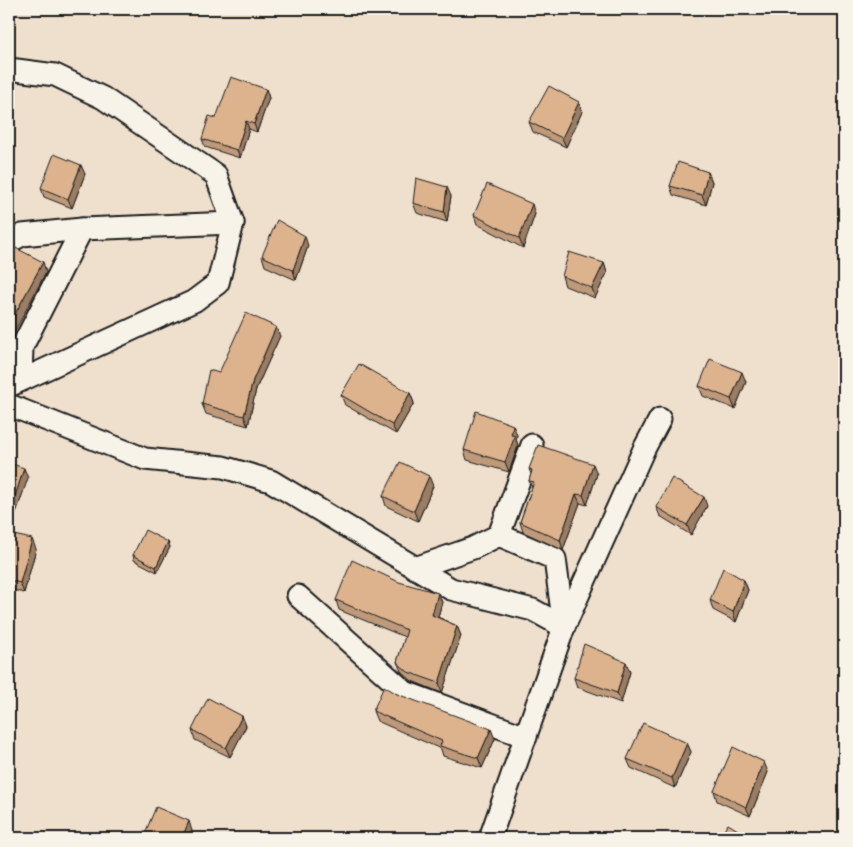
<svg xmlns="http://www.w3.org/2000/svg" width="853" height="847" viewBox="0 0 853 847" font-family="Itim,sans-serif">
<style>
.lines{fill:none;stroke-linecap:round;stroke-linejoin:round}
.minor-casing{stroke:#1c1c1c;stroke-width:25}
.minor{stroke:#f7f3e8;stroke-width:21}
.wall{fill:#be9a7a;stroke:#1c1c1c}
.shaded-wall{fill:#9b7d63;stroke:#1c1c1c}
.building{fill:#ddb38e;stroke:#1c1c1c}
</style>
<rect width="100%" height="100%" fill="#efe0cd"/>
<filter id="ink" filterUnits="userSpaceOnUse"><feTurbulence type="fractalNoise" baseFrequency=".02" numOctaves="2"/><feDisplacementMap in="SourceGraphic" scale="10" xChannelSelector="R" yChannelSelector="G"/><feConvolveMatrix kernelMatrix="1 2 1 2 8 2 1 2 1" color-interpolation-filters="sRGB"/></filter>
<g filter="url(#ink)">
<g class="lines">
<!-- minor casing -->
<g class="minor-casing">
<g id="minor">
<path d="M9,69L55,75L103,98L216,175L233,223L218,283L194,301L9,386"/>
<path d="M9,242L22,235L82,229L233,223"/>
<path d="M21,380L22,347L82,229"/>
<path d="M9,405L145,459L223,467L271,481L451,589L533,610L564,627"/>
<path d="M499,535L555,559L564,627"/>
<path d="M415,568L473,548L499,535L532,445"/>
<path d="M298,596L405,692L526,737"/>
<path d="M490,838L564,627L644,449L660,419"/>
</g>
</g>
<!-- minor -->
<use href="#minor" class="minor"/>
</g>
<!-- wall -->
<g class="wall">
<path d="M266,89L269,98L257,132L249,129L240,158L205,147L202,139L216,118Z"/>
<path d="M579,102L582,112L566,147L533,132L529,122Z"/>
<path d="M708,172L712,182L706,205L673,195L670,186Z"/>
<path d="M85,174L72,208L44,197L41,188Z"/>
<path d="M451,196L447,222L417,213L413,203Z"/>
<path d="M535,214L523,248L477,224L474,215Z"/>
<path d="M308,246L296,280L265,266L262,256Z"/>
<path d="M604,263L607,273L595,298L565,286L562,276Z"/>
<path d="M280,336L256,389L248,426L206,414L202,404L219,373Z"/>
<path d="M746,382L735,409L703,396L699,386Z"/>
<path d="M410,393L414,403L396,434L345,405L341,395Z"/>
<path d="M517,435L516,439L518,446L509,472L467,460L464,450Z"/>
<path d="M529,469L597,474L587,505L580,503L563,550L523,532L520,522L532,488L529,481L531,474Z"/>
<path d="M433,486L418,521L386,506L383,496Z"/>
<path d="M707,506L691,535L660,516L656,507Z"/>
<path d="M9,534L36,549L24,593L9,589Z"/>
<path d="M168,542L170,547L157,572L134,560L133,555Z"/>
<path d="M744,580L748,590L736,622L713,610L710,600Z"/>
<path d="M336,600L442,602L438,617L457,626L461,636L442,693L412,681L401,671L397,662L405,637L339,610Z"/>
<path d="M630,672L621,703L577,687L574,678Z"/>
<path d="M397,694L495,739L482,768L443,756L441,749L377,721L373,711Z"/>
<path d="M242,716L246,726L230,757L195,740L192,730Z"/>
<path d="M687,743L691,752L675,788L631,768L627,759Z"/>
<path d="M768,772L750,816L717,801L714,791Z"/>
</g>
<!-- shaded-wall -->
<g class="shaded-wall">
<path d="M266,89L269,98L257,132L254,124Z"/>
<path d="M579,102L582,112L566,147L562,138Z"/>
<path d="M246,121L249,129L240,158L237,150Z"/>
<path d="M81,165L85,174L72,208L68,199Z"/>
<path d="M708,172L712,182L706,205L702,195Z"/>
<path d="M447,187L451,196L447,222L444,212Z"/>
<path d="M532,204L535,214L523,248L519,238Z"/>
<path d="M305,236L308,246L296,280L293,270Z"/>
<path d="M43,262L46,272L9,342V325Z"/>
<path d="M604,263L607,273L595,298L592,288Z"/>
<path d="M276,327L280,336L256,389L248,426L244,416L253,380Z"/>
<path d="M742,372L746,382L735,409L731,399Z"/>
<path d="M410,393L414,403L396,434L392,425Z"/>
<path d="M513,425L517,435L516,439L518,446L509,472L505,462Z"/>
<path d="M593,464L597,474L587,505L583,495Z"/>
<path d="M24,468L28,478L10,531L9,526V515Z"/>
<path d="M429,476L433,486L418,521L414,511Z"/>
<path d="M576,494L580,503L563,550L560,540Z"/>
<path d="M704,497L707,506L691,535L687,525Z"/>
<path d="M32,539L36,549L24,593L20,583Z"/>
<path d="M168,542L170,547L157,572L156,567Z"/>
<path d="M744,580L748,590L736,622L733,612Z"/>
<path d="M438,593L442,602L436,624L432,615Z"/>
<path d="M457,626L461,636L442,693L439,683Z"/>
<path d="M626,662L630,672L621,703L617,693Z"/>
<path d="M242,716L246,726L230,757L226,748Z"/>
<path d="M491,729L495,739L482,768L478,758Z"/>
<path d="M687,743L691,752L675,788L672,778Z"/>
<path d="M764,762L768,772L750,816L746,807Z"/>
<path d="M189,821L192,831L189,838H182Z"/>
</g>
<!-- building -->
<g class="building">
<path d="M231,77L266,89L254,124L246,121L237,150L202,139L209,116L216,118Z"/>
<path d="M549,86L579,102L562,138L529,122Z"/>
<path d="M54,154L81,165L68,199L41,188Z"/>
<path d="M678,162L708,172L702,195L670,186Z"/>
<path d="M416,178L447,187L444,212L413,203Z"/>
<path d="M487,184L532,204L519,238L474,215Z"/>
<path d="M277,220L305,236L293,270L262,256Z"/>
<path d="M12,246L43,262L9,325V252Z"/>
<path d="M569,252L604,263L592,288L562,276Z"/>
<path d="M246,313L276,327L253,380L244,416L202,404L209,370L219,373Z"/>
<path d="M710,359L742,372L731,399L699,386Z"/>
<path d="M359,364L410,393L392,425L341,395Z"/>
<path d="M476,411L513,425L511,435L515,436L505,462L464,450Z"/>
<path d="M538,445L593,464L583,495L576,494L560,540L520,522L534,482L529,481L532,470L529,469Z"/>
<path d="M400,462L429,476L414,511L383,496Z"/>
<path d="M9,463L24,468L9,515Z"/>
<path d="M672,478L704,497L687,525L656,507Z"/>
<path d="M145,530L168,542L156,567L133,555Z"/>
<path d="M9,534L32,539L20,583L9,580Z"/>
<path d="M352,560L399,582L438,593L432,615L457,626L439,683L408,672L397,662L407,630L336,600Z"/>
<path d="M723,568L744,580L733,612L710,600Z"/>
<path d="M584,644L626,662L617,693L574,678Z"/>
<path d="M384,686L397,694L491,729L478,758L440,746L442,741L373,711Z"/>
<path d="M208,698L242,716L226,748L192,730Z"/>
<path d="M643,723L687,743L672,778L627,759Z"/>
<path d="M733,747L764,762L746,807L714,791Z"/>
<path d="M156,807L189,821L182,838H143Z"/>
<path d="M728,824L746,835L744,838H719Z"/>
</g>
</g>
<!-- margin -->
<rect width="853" height="847" fill="none" stroke="#f7f3e8" stroke-width="30"/>
<rect x="15" y="15" width="823" height="817" fill="none" stroke="#1c1c1c" stroke-width="2" filter="url(#ink)"/>
</svg>
